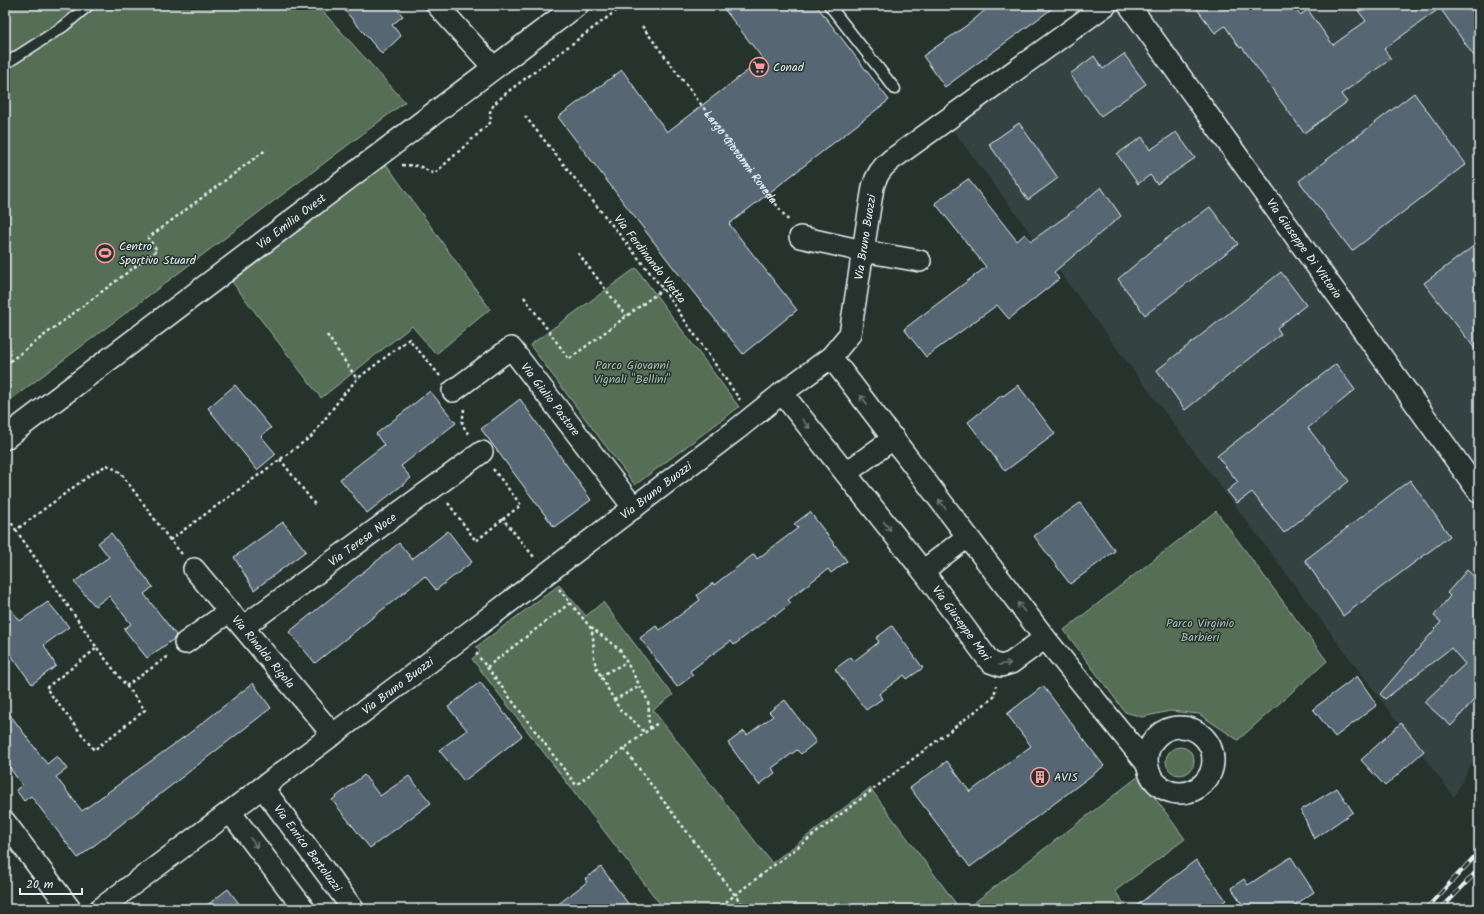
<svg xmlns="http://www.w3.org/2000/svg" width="1484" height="914" viewBox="0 0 1484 914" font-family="Kalam,sans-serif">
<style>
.built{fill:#354242}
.green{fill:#546e54;stroke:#9eb0a6}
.building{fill:#576673;stroke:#e8f1f8}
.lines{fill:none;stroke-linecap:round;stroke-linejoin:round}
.service-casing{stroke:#e8f1f8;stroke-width:13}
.minor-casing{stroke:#e8f1f8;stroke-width:24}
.tertiary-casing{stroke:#e8f1f8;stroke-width:25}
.path{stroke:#e8f1f8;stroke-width:2.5;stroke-dasharray:3 3;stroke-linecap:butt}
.service{stroke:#26332d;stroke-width:10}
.minor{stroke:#26332d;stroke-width:21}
.tertiary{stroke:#26332d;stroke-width:22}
.rail-casing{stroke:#e8f1f8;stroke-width:4.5}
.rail{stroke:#26332d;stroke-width:3;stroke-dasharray:9;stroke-linecap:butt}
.oneway{stroke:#6a7674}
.labels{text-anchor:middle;stroke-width:3;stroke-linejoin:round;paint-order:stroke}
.poi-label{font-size:12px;fill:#e8f1f8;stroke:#26332d;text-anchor:start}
.street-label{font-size:12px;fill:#e8f1f8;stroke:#26332d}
.park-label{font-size:12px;fill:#adbdb6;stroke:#26332d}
</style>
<rect width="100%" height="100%" fill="#26332d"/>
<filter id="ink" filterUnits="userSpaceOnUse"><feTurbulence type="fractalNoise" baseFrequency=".025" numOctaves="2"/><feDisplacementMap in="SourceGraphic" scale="8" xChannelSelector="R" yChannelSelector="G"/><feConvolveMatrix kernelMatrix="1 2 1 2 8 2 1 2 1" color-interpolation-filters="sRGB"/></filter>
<g filter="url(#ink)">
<!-- built -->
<path class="built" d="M1125,5H1479V749L1454,797L953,130Z"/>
<!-- green -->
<g class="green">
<path d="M5,5H317L405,102L5,404Z"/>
<path d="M386,164L490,309L436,354L412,326L321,398L232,282Z"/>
<path d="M636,268L739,407L635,485L530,345Z"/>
<path d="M1216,511L1327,661L1238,740L1199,714L1170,711L1142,717L1125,712L1064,630Z"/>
<path d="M559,585L586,616L603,602L673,695L653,710L772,863L870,788L960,909H664L472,659L480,652L476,647Z"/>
<circle cx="1180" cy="761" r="14"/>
<path d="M1139,776L1185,839L1115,891L1128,909H966Z"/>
</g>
<!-- building -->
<g class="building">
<path d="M340,5H393L403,16L392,25L401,36L382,54Z"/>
<path d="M721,5H816L889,100L729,224L797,310L743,354L673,267L558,117L622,70L667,132L763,59Z"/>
<path d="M991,5H1057L945,87L923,56L970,23Z"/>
<path d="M1194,5H1293L1300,15L1308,10L1333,45L1366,21L1354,5H1479V63L1440,8L1384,49L1391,59L1341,94L1347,102L1304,133L1242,47L1240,48L1225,26L1215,33Z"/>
<path d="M1124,54L1146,84L1101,116L1070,74L1094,56L1103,69Z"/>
<path d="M1414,93L1466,164L1352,251L1299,181Z"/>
<path d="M1019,123L1058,178L1028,200L989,144Z"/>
<path d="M1176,132L1195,158L1157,184L1150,175L1138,184L1117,154L1142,137L1150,150Z"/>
<path d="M968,179L1017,241L1025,234L1031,241L1068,215L1101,187L1121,216L1054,272L1059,279L1009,319L997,305L926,357L904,329L986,267L935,203Z"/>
<path d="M1210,207L1238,244L1145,315L1118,279L1166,239Z"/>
<path d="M1479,242V354L1424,283Z"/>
<path d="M1281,272L1306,305L1277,328L1281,334L1185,410L1157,370Z"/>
<path d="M1336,364L1355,390L1308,428L1349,481L1284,533L1252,492L1237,503L1227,491L1238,482L1217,456Z"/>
<path d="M235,385L271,428L261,436L276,454L257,470L208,408Z"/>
<path d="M1018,385L1055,434L1005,471L968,422L1002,395L1003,396Z"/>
<path d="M430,391L456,423L401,466L411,478L367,513L340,479L384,445L376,434Z"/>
<path d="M520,399L591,500L554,527L481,429Z"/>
<path d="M1410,480L1450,536L1343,616L1305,560Z"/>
<path d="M1080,503L1115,551L1070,584L1034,536Z"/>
<path d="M810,512L847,561L831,573L828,569L807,585L788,600L791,603L775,616L774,614L734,645L731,641L710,656L690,671L693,675L677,687L640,638L656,626L660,630L700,600L697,595L713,583L714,585L754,554L757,559L798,528L794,524Z"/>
<path d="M283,522L306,551L254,590L234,557Z"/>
<path d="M448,531L472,562L436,590L425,576L315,663L289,632L399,543L412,559Z"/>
<path d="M111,533L153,587L144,594L176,635L174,639L147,658L124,629L131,624L109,596L95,606L74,582L109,557L98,543Z"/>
<path d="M1467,570L1479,581V694L1451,726L1424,702L1465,664L1451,648L1385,699L1380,694L1441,622L1434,616L1450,596L1447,593Z"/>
<path d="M5,601L20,621L48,602L69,627L44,645L56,666L32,684L5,647Z"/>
<path d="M892,626L923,668L907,679L904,675L879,694L882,699L866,710L835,669L851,657L854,661L879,642L876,638Z"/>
<path d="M1357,676L1377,705L1335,737L1313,709Z"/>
<path d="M480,682L522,736L464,781L439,750L467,730L448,707Z"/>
<path d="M253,683L271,708L78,858L31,796L24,801L16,790L22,785L5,761V708L47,764L57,756L67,769L56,777L82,811L191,732Z"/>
<path d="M1043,686L1104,766L970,867L910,788L947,761L970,792L1031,746L1007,714Z"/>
<path d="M785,700L816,742L801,754L797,750L772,768L775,773L759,785L728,743L744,731L747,735L773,716L769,712Z"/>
<path d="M1401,723L1424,751L1385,786L1361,760Z"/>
<path d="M364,775L380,796L409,776L431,803L370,848L332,800Z"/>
<path d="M1337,788L1353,812L1314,839L1301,810Z"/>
<path d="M1291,857L1314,892L1289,909H1246L1231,888L1244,879L1248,885Z"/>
<path d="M1196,860L1226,900L1214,909H1132Z"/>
<path d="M601,867L632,909H552L587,882L585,879Z"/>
<path d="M228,889L243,909H202Z"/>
</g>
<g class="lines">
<!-- service casing -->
<g class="service-casing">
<g id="service">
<path d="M829,5L895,89"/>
<path d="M5,64L64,26L89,5"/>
</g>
</g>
<!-- minor casing -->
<g class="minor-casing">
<g id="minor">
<path d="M437,5L494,68"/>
<path id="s2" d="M1129,5L1479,492"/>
<path d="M800,237L863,251L920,261"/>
<path d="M831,357L1045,638L1147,764"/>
<path id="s3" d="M453,391L511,348L634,508"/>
<path id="s4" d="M782,393L923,571L990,662L1001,666L1011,663L1045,638"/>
<path d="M846,473L894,438"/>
<path id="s5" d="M194,569L333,735"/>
<path d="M923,571L967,537"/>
<path id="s6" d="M243,627L482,452"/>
<path d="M185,643L230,611"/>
<circle cx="1180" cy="760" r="33"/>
<path id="s7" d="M263,788L353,909"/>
<path d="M230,812L304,909"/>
<path d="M5,822L70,909"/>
<path id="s8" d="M100,909L463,637L736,430L782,393L831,357L850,334L873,187C876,175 882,167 891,160L1106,5"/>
</g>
</g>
<!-- tertiary casing -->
<g class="tertiary-casing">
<g id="tertiary">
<path id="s9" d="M5,438L577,5"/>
</g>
</g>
<!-- path -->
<g class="path">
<path id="s1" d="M642,26L788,220"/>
<path d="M525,116L663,289L740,400"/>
<path d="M402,165L419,166L434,174L491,122L490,112L494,104L510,90L624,5"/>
<path d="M578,253L626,316"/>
<path d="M524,297L569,359L663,289"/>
<path d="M327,335L357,379"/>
<path d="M5,365L157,250L148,238L267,149"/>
<path d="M464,409L462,424L469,435"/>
<path d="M280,459L316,506"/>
<path d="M5,463L9,459"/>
<path d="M493,469L521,505L503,519L534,557"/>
<path d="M448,503L476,541L503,519"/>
<path d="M5,513L16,530L90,475L107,465L120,472L170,540"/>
<path d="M16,530L97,648"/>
<path d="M182,554L170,540L312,436L343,395L357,379L409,339L440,376"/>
<path d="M559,589L590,627L593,635L594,658L596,667L614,700L621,711L636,723L645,733"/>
<path d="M591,627L620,650L647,699C651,709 646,719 651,729"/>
<path d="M97,648L145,710L94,750L46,688Z"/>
<path d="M476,653L576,785L659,722"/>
<path d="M487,667L570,603"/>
<path d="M600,676L627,662"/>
<path d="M126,686L170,655"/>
<path d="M614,700L640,686"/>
<path d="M624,749L735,895L717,909"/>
<path d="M746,909L735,895L994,697L996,686"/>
</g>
<!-- service -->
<use href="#service" class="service"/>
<!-- minor -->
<use href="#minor" class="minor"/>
<!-- tertiary -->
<use href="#tertiary" class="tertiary"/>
<!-- rail casing -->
<g class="rail-casing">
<g id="rail">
<path d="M1426,909L1479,852"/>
<path d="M1441,909L1479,869"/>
</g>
</g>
<!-- rail -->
<use href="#rail" class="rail"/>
</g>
<!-- one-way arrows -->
<defs><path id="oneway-shaft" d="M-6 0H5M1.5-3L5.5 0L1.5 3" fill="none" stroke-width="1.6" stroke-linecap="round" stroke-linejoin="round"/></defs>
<g class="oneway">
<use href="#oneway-shaft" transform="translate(864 400) rotate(-128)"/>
<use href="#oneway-shaft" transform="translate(806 424) rotate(51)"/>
<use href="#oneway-shaft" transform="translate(942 504) rotate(-127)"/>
<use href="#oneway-shaft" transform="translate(887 526) rotate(52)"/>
<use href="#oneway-shaft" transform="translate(1021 607) rotate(-128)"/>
<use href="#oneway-shaft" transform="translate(1005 664) rotate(-8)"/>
<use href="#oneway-shaft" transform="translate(254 843) rotate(53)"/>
</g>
</g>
<!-- icons -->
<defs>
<g id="supermarket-ring" transform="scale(1)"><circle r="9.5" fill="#26332d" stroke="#ff9aa2" stroke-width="1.5"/><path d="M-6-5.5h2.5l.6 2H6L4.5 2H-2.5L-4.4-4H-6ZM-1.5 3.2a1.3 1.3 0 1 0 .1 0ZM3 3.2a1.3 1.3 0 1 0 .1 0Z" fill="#ff9aa2"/></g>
<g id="stadium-ring" transform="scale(1)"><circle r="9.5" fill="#26332d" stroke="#ff9aa2" stroke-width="1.5"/><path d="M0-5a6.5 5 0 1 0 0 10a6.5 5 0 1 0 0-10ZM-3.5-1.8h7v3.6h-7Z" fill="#ff9aa2"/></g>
<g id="building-ring" transform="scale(1)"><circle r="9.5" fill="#26332d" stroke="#ff9aa2" stroke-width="1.5"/><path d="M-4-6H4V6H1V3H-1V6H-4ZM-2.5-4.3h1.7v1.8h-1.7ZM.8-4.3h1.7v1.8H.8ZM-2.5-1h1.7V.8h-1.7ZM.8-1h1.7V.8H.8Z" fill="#ff9aa2"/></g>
</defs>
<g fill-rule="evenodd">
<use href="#supermarket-ring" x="759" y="67"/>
<use href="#stadium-ring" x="105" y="253"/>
<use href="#building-ring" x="1040" y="777"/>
</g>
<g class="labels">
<!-- poi labels -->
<g class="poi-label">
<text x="773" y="71">Conad</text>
<text x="119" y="250">Centro<tspan x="119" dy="14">Sportivo Stuard</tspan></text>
<text x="1054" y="781">AVIS</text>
</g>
<!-- street labels -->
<g class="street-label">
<text dy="4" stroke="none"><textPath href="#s1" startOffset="164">Largo Giovanni Roveda</textPath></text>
<text dy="4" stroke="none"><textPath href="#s9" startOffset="359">Via Emilia Ovest</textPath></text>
<text dy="4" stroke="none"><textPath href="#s8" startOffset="1044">Via Bruno Buozzi</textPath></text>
<text dy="4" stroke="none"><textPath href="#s2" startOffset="300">Via Giuseppe Di Vittorio</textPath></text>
<text transform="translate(650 259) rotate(52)" y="4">Via Ferdinando Vietta</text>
<text dy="4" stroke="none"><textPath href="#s3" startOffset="137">Via Giulio Pastore</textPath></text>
<text dy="4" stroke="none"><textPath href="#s8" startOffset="696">Via Bruno Buozzi</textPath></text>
<text dy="4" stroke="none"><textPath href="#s6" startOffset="148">Via Teresa Noce</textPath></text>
<text dy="4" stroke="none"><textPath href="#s4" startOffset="292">Via Giuseppe Mori</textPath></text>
<text dy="4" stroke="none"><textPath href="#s5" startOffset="108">Via Rinaldo Rigola</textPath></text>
<text dy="4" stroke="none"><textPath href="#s8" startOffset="372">Via Bruno Buozzi</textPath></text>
<text dy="4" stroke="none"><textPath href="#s7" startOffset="75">Via Enrico Bertoluzzi</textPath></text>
</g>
<!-- park labels -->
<g class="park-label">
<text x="632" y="369">Parco Giovanni<tspan x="632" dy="14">Vignali "Bellini"</tspan></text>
<text x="1200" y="627">Parco Virginio<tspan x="1200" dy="14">Barbieri</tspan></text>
</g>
</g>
<!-- margin -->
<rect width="1484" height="914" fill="none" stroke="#26332d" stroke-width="20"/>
<rect x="10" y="10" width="1464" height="894" fill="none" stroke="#e8f1f8" stroke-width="1.5" filter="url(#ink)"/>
<!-- scale -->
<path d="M20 888v6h62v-6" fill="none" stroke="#e8f1f8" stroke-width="2"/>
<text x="26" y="888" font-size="12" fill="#e8f1f8" stroke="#26332d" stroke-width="3" paint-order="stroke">20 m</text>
</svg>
